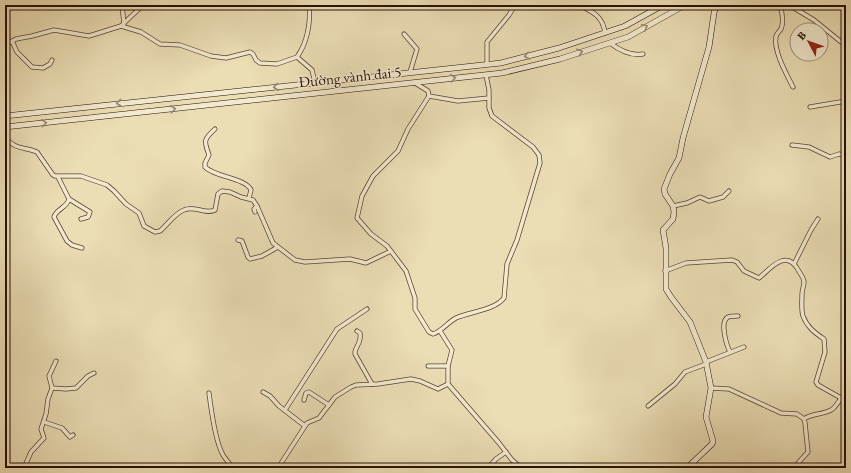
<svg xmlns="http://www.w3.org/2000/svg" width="851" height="473" viewBox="0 0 851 473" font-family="'EB Garamond',serif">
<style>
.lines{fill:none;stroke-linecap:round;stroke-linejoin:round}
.street-casing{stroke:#584432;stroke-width:5}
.secondary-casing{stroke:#271106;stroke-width:6}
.street{stroke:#f2e9ce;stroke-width:3.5}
.secondary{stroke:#f2e9ce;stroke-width:5}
.oneway{stroke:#978874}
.labels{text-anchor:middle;stroke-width:3;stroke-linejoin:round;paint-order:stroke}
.street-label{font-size:15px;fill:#271106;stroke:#f2e9ce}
</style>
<rect width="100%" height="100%" fill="#ebddb4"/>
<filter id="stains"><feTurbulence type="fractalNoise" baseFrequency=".005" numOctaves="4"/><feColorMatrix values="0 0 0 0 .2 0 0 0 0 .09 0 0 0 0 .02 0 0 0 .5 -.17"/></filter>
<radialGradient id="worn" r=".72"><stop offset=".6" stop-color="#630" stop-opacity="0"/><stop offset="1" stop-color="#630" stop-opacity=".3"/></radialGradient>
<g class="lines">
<!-- street casing -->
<g class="street-casing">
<g id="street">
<path d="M122,5L124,24"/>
<path d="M579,5C593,12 603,16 605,33"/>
<path d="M780,5C782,12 784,22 781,29C779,32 776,34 776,37C773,50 787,75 793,87"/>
<path d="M789,5L814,20L846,46"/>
<path d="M121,26L141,32L160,44L180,45L211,56L226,58L250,52L253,54L256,60L260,63L277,64L297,57L312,70L315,83"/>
<path d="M404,34L417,49L410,72"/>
<path d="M12,41L17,52L32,67L43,68L50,64L52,60"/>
<path d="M610,43C619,50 631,56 643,54"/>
<path d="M5,45L16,39L32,36L54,30L89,36L121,26L143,5"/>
<path d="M297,57C307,43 311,23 309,5"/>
<path d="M487,64V42L509,15L515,5"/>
<path d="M415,83L428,91L429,96L408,129L398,151L373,176L362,196L357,218L371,234L387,246L406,271L415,298V309L429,332L433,334C442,331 447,323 456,318C469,312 495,310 504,298L507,264L517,240L540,163L539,155L533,147L492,116L489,108V90L486,75"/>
<path d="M429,96L458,101L489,98"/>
<path d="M810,107L846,101"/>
<path d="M215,129C203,140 204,141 209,155L205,163V167C214,177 246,178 251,190L249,198"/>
<path d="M5,138C16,150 25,147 37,152L53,175L55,176H81L107,185L114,191L126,204L139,213L144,226L155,232L160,231C167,225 175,213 184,210C194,205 206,215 215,210L218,194L222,191L230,192L241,197L253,200L257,206L273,243L295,260L305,262L350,259L366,263L391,251"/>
<path d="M792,145L809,147L830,157L839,154L846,156"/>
<path d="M58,177L69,199C67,208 56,209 54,217L67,241L72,245L82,248"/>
<path d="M69,199L90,212L88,217L81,219"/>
<path d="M673,206L687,203L700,197L709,201L723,197L729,191"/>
<path d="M255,212L254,209L257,206"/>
<path d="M238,240L242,241L248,257L250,259L262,256L278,247"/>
<path d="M794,264L811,230L818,219"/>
<path d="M665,271L686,263L732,260L737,262L744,271L759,278C769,270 785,249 797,268C799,272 804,278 804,282C804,286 802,290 802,294C802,301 801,310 803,316C807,327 815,333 824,339L825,352L816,382L818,385L841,398"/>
<path d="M357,331L360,333C362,344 354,347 355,354L372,384"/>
<path d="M440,331L452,350L448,366V384L499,443L512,460L518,465L526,468"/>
<path d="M730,352C727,346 719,322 728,317C730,316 735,316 738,316"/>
<path d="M706,362L744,347"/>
<path d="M428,366H448"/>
<path d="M846,385L845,390L846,393"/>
<path d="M52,388L66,389L76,388L88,376L94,373"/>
<path d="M711,388L729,389L781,413L797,414L804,419L805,423L808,452L798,463L800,468"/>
<path d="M263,392L270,396L279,406L305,426"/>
<path d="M209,393C211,409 215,441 223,455C226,460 230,464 233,468"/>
<path d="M304,400L306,393L309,392L329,405"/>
<path d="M648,406L675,384L685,372L706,364"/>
<path d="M285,410L337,329L367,309"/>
<path d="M804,419C812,413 822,415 831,410C837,407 839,398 846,394"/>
<path d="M44,422L62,428L70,437L73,435"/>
<path d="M24,468L31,452L44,438L41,429L46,414L48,399L52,388L49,376L56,361"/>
<path d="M278,468L307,423L319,418L335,397L351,387L356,385L378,384L411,379L420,381L438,389L448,384"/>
<path d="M488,468L496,459L506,452"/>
</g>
</g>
<!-- secondary casing -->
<g class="secondary-casing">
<g id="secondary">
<path d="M5,116L501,63L559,48L625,26L663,5"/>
<path d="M5,127L502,73L560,59L628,37L685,5"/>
<path d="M687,468L712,444L713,441L706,417L711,388L706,362L690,322L671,297L666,289V248L663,230L673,219L674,212L673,206L665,194L664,189L670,174L679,158L683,138L709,47L714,13L716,5"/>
</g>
</g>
<!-- street -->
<use href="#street" class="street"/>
<!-- secondary -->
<use href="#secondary" class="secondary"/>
</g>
<!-- one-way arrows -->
<defs><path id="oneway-chevron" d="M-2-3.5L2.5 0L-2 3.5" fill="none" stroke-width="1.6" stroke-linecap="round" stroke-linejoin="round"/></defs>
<g class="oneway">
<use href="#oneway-chevron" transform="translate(645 27) rotate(-29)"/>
<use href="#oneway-chevron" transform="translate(580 52) rotate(-18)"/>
<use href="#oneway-chevron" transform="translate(527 56) rotate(166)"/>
<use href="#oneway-chevron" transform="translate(453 78) rotate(-6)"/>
<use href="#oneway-chevron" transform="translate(276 87) rotate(174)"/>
<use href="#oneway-chevron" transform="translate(119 103) rotate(174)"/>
<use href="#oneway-chevron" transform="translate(173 109) rotate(-6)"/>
<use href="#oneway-chevron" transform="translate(44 123) rotate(-6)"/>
</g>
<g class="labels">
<!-- street labels -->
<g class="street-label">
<text transform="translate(350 77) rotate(-6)" y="5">Đường vành đai 5</text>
</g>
</g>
<!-- margin -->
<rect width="851" height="473" fill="none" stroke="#ebddb4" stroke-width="20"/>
<rect x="6" y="6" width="839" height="461" fill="none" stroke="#271106" stroke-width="2"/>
<rect x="10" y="10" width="831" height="453" fill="none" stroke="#271106"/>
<!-- north arrow -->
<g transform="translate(809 42) rotate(311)"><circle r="19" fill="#f2e9ce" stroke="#a1937e"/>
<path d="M0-3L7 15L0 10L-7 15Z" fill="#8f2418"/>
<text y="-6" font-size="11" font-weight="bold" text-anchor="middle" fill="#271106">B</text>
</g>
<rect width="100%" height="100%" filter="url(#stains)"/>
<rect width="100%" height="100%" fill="url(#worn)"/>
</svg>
